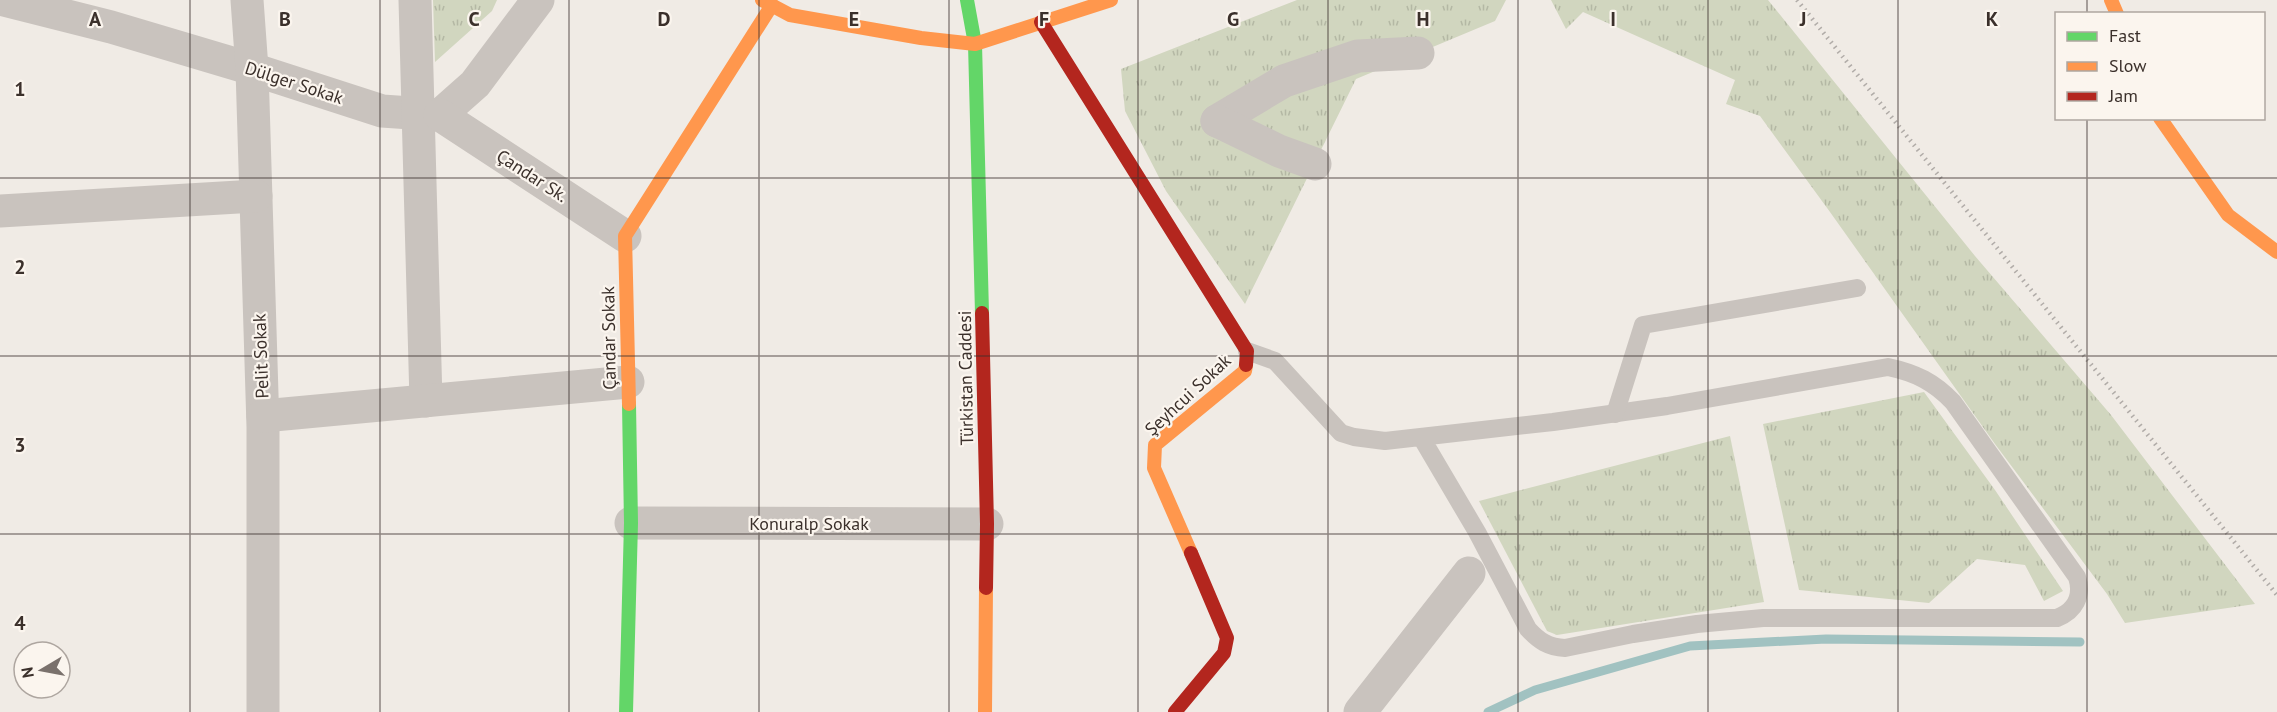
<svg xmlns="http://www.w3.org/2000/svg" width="2277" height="712" viewBox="0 0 2277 712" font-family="'PT Sans',sans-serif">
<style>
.grass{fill:url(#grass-tufts)}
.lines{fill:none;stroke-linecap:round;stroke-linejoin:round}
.stream{stroke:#a1c2c1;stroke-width:9}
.lane{stroke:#c9c3be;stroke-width:18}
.street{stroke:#c9c3be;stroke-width:33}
.fast{stroke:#63d668;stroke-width:14}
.slow{stroke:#ff974d;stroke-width:14}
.jam{stroke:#b3261e;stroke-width:14}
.rail{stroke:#b1aca8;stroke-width:4.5;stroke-dasharray:1.5 4.5;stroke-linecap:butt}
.grid{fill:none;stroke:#3b302b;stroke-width:1.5;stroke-opacity:0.55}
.labels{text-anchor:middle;stroke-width:4.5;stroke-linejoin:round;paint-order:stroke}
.street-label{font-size:18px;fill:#3b302b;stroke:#fbf5ee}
.grid-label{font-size:20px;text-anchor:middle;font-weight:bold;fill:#3b302b;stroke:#fbf5ee;stroke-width:4.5;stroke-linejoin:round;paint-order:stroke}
</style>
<defs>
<pattern id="grass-tufts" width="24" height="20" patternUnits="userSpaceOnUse" patternTransform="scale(1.5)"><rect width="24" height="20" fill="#d1d6bf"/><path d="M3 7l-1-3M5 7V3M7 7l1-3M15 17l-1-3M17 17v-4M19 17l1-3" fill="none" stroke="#b4b8a4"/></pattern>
</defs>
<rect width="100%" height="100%" fill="#f0ebe5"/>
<!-- grass -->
<g class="grass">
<path d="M433,0H497L492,11L435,62Z"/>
<path d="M1297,0H1506L1495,21L1356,79L1245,304L1166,191L1125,111L1121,69Z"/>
<path d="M1551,0H1768L1975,256L2111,415L2255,604L2125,623L2107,594L1995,444L1830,212L1760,116L1726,104L1735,80L1583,12L1566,29Z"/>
<path d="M1924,392L1995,490L2063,591L2044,601L2025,565L1977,559L1929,603L1799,590L1763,424Z"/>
<path d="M1730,436L1764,602L1557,635L1547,631L1479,501Z"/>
</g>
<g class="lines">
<!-- stream -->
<path class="stream" d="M1488,712L1535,690L1690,646L1826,639L2080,642"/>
<!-- lane -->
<g class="lane">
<path d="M1247,351L1275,361L1341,433L1354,437L1385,441L1553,422L1667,406L1888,367C1916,373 1934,382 1953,402L2077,577C2083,596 2075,611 2057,618H1763L1697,624L1633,634L1565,648C1548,647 1539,641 1528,629L1477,532L1421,437"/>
<path d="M1615,414L1643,325L1857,288"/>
</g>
<!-- street -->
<g class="street">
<path d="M4,0L111,27L252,69L382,111L440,115L475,84L538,0"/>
<path d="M247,0L252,69L263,427V712"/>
<path d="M415,0L426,401"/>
<path d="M440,115L625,236"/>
<path d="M1217,121L1284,81L1358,56L1418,53"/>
<path d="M1217,121L1279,151L1315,164"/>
<path d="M0,211L256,196"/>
<path d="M263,416L628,382"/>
<path d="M631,523L987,524"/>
<path d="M1360,712L1469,573"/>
</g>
<!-- fast -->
<g class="fast">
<path d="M967,0L975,44L982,313"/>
<path d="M626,712L631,523L629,404"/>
</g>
<!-- slow -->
<g class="slow">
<path d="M762,0L790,15L921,38L975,44L1111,0"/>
<path d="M2111,0L2117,14"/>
<path d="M2160,118L2228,215L2277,252"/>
<path d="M629,404L625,236L772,5"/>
<path d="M1191,553L1154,468L1155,445L1245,371L1246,365"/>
<path d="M985,712L986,588"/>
</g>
<!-- jam -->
<g class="jam">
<path d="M1041,22L1247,351L1246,365"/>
<path d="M982,313L987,524L986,588"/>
<path d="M1175,712L1224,653L1227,638L1191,553"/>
</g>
<!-- rail -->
<path class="rail" d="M1797,0L2277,595"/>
</g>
<!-- grid -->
<path class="grid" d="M190,0V712M380,0V712M569,0V712M759,0V712M949,0V712M1138,0V712M1328,0V712M1518,0V712M1708,0V712M1898,0V712M2087,0V14M2087,118V712M0,178H2277M0,356H2277M0,534H2277"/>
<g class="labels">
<!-- street labels -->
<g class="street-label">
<text transform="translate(294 83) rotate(18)" y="6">Dülger Sokak</text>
<text transform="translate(532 176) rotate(33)" y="6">Çandar Sk.</text>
<text transform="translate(609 338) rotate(-91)" y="6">Çandar Sokak</text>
<text transform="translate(261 356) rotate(-92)" y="6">Pelit Sokak</text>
<text transform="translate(966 378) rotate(-91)" y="6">Türkistan Caddesi</text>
<text transform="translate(1188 395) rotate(-43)" y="6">Şeyhcui Sokak</text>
<text x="809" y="530">Konuralp Sokak</text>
</g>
</g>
<g class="grid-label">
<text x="95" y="26">A</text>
<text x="285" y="26">B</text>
<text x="474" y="26">C</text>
<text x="664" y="26">D</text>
<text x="854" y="26">E</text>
<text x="1044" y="26">F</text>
<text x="1233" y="26">G</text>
<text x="1423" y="26">H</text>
<text x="1613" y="26">I</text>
<text x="1803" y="26">J</text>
<text x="1992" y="26">K</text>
<text x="20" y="96">1</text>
<text x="20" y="274">2</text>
<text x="20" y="452">3</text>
<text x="20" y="630">4</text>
</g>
<!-- legend -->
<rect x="2055" y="12" width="210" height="108" fill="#fbf5ee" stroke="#aea6a0" stroke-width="1.5"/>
<rect x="2067" y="32" width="30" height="9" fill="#63d668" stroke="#aea6a0" stroke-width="1.5"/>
<text x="2109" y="42" font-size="18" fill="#3b302b">Fast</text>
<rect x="2067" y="62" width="30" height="9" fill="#ff974d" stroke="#aea6a0" stroke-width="1.5"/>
<text x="2109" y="72" font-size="18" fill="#3b302b">Slow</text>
<rect x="2067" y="92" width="30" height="9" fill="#b3261e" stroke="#aea6a0" stroke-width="1.5"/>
<text x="2109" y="102" font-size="18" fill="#3b302b">Jam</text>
<!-- north arrow -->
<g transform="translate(42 670) rotate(260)"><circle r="28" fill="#fbf5ee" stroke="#aea6a0" stroke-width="1.5"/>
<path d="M0-4.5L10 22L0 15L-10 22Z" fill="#7a716c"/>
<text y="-9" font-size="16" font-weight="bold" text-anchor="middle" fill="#3b302b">N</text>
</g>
</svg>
